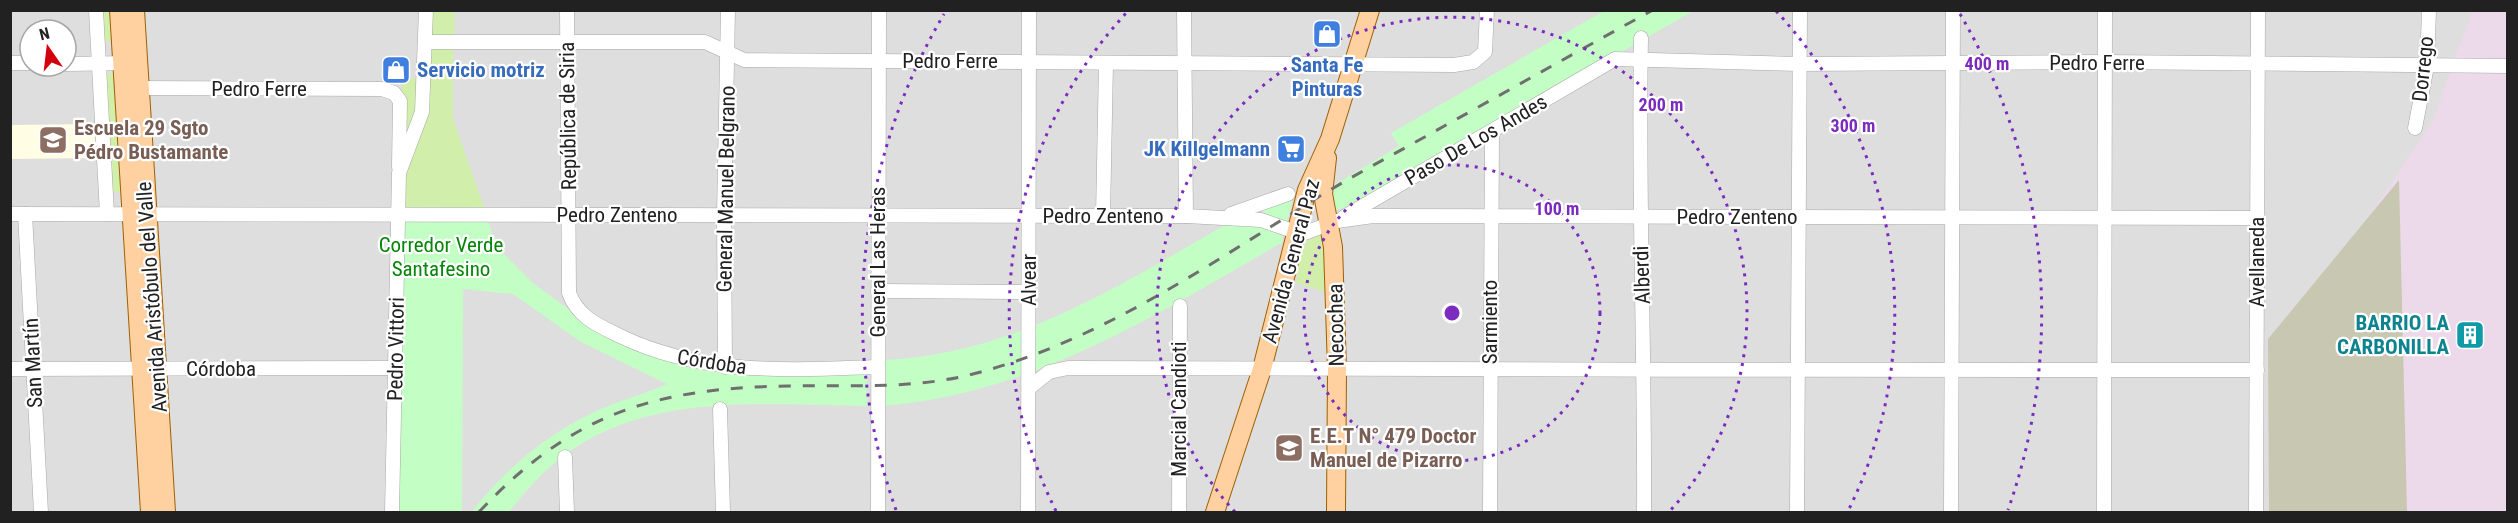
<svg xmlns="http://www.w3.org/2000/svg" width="2518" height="523" viewBox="0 0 2518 523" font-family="'Roboto Condensed',sans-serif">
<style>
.residential{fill:#dfdede;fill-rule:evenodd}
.industrial{fill:#ecd9e9}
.education{fill:#fffde4}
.construction{fill:#c8c7b2}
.grass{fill:#d1efaa}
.park{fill:#c3fec4}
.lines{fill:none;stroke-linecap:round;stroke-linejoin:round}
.minor-casing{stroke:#a8a8a8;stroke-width:15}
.major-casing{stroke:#9f6000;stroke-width:20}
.minor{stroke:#fff;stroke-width:14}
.major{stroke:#ffd0a0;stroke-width:18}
.rail{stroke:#6f6f6f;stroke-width:3;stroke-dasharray:12 12;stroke-linecap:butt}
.ring{fill:none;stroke:#7b2cbf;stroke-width:3;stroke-dasharray:3 6}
.labels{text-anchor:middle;stroke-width:4.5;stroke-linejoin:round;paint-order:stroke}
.street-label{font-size:21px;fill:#212121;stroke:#fff}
.shop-label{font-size:21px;font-weight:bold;fill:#366cbe;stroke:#fff}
.education-label{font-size:21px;font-weight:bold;fill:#785e54;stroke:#fff;text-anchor:start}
.park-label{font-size:21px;fill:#048607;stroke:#fff}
.culture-label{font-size:21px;font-weight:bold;fill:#0d838f;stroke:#fff;text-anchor:end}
.centre{fill:#7b2cbf;stroke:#fff;stroke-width:3}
.ring-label{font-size:18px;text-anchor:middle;font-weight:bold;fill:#7b2cbf;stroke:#fff;stroke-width:4.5;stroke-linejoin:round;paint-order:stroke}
</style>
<rect width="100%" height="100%" fill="#f2eee8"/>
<!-- residential -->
<path class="residential" d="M11,11H2507V512H11ZM30,30H66V66H30Z"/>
<!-- industrial -->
<path class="industrial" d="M2472,11H2507V512H2271L2272,363L2433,120Z"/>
<!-- education -->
<path class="education" d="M95,124L96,158L11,159V125Z"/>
<!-- construction -->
<path class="construction" d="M2399,180L2407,512H2269L2268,339Z"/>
<!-- grass -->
<g class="grass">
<path d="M102,11H114L115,41H104Z"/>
<path d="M428,11H455L454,38H428Z"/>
<path d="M428,46H453V119L485,210L405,208L406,174L426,116Z"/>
<path d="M105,74H117L123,192H112Z"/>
<path d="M418,78V111L402,157V79Z"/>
<path d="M1316,236H1324L1326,292L1296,283C1299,266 1297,242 1316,236Z"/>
</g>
<!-- park -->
<g class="park">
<path d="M1604,11H1693L1351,207L1333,210L1334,185L1399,146L1391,133Z"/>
<path d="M1294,195L1286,225L1258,209Z"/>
<path d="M405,220L488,221L492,233L505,255L533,283L575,314L653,354L867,372V406C766,405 648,391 562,457C542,472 525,492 509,512H472C505,468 552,430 603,408C624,399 647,393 667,384L581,342L513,294L463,289L462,512H398Z"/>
<path d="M1230,222L1264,227L1282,236L1283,242C1156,315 1031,395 881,406L882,360C1011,356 1122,284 1230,222Z"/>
</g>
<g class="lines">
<!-- minor casing -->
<g class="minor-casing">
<g id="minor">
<path d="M96,10L107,214"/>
<path d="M567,10L569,293C578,317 597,325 620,336C703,376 788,370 878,367"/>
<path d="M1184,10L1186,216"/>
<path d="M1641,38C1638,196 1645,354 1644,512"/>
<path d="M425,42H705L744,60L1454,65L1473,62L1485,52L1487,10"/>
<path d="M10,63H30"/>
<path d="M66,64L130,63"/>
<path d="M132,88L382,89L394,93L400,101L399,167"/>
<path d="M2415,128L2427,66L2429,10"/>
<path d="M10,214L1186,216L1261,220L1302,234L1337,221L1373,216L2257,218"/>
<path d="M25,214L41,512"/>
<path d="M1231,214L1288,194"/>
<path d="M1103,216L1106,63"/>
<path d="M1344,217L1615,59L1801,64L2106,62L2508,66"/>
<path d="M878,291L1029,292"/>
<path d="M725,367L724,215L728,10"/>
<path d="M10,369L396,368"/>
<path d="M1029,388L1049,372L1068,368C1464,370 1861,370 2257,370"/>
<path d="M720,409L723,512"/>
<path d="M565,457L567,512"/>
<path d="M392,512L399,173L422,112L426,10"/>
<path d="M878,512L879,10"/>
<path d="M1028,512L1029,10"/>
<path d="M1179,512L1180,306"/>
<path d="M1490,512L1492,131"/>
<path d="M1797,512L1800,10"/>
<path d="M1951,512L1953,10"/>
<path d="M2104,512L2105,10"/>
<path d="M2256,512L2258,10"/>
</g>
</g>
<!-- major casing -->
<g class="major-casing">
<g id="major">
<path d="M119,10L150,512"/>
<path d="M135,10L166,512"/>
<path d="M1327,158L1323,194L1333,247L1337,369L1336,512"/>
<path d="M1215,512L1262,369L1307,190L1330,139L1370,10"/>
</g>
</g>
<!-- minor -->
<use href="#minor" class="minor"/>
<!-- major -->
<use href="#major" class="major"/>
<!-- rail -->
<path class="rail" d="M479,512C572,413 655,388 789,386C848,385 907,389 965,376C1095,345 1208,265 1320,196C1361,171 1404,149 1446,125C1515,87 1583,48 1653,10"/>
</g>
<!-- distance rings -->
<g class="ring">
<circle cx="1452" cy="313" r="148"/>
<path d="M1235 512A295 295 0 1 1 1669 512"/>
<path d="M1056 511A443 443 0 0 1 1128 11M1776 11A443 443 0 0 1 1848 511"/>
<path d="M896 510A590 590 0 0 1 944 14M1960 14A590 590 0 0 1 2008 510"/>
</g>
<!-- icons -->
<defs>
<g id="shop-square" transform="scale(1.5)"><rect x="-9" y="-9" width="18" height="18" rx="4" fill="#3f7fe0" stroke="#fff"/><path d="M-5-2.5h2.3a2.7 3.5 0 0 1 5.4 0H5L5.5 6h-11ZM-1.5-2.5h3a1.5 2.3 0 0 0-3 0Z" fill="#fff"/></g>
<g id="school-square" transform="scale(1.5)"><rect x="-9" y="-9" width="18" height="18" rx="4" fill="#8d6e63" stroke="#fff"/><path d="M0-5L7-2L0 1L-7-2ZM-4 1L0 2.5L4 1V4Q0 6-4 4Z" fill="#fff"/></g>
<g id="supermarket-square" transform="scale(1.5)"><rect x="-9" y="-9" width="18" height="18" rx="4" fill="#3f7fe0" stroke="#fff"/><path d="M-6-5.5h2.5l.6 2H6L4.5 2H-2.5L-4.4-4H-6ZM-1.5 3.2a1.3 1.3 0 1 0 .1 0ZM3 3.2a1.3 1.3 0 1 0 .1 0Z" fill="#fff"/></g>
<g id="building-square" transform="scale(1.5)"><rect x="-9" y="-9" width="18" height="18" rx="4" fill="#0f9aa8" stroke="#fff"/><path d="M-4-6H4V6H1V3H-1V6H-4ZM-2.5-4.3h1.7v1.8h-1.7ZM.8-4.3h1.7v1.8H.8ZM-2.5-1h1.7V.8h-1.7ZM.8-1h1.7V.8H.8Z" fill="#fff"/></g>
</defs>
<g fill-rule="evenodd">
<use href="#shop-square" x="1327" y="34"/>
<use href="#shop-square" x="396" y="70"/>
<use href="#school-square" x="53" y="140"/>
<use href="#supermarket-square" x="1291" y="149"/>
<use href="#building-square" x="2470" y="335"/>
<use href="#school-square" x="1289" y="448"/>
</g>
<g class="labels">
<!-- street labels -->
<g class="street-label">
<text x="950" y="68">Pedro Ferre</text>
<text x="2097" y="70">Pedro Ferre</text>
<text transform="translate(2423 69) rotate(-84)" y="7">Dorrego</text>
<text x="259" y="96">Pedro Ferre</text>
<text transform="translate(568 116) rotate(-91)" y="7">República de Siria</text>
<text transform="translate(1476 140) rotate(-30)" y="7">Paso De Los Andes</text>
<text transform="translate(726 189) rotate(-89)" y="7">General Manuel Belgrano</text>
<text x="617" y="222">Pedro Zenteno</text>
<text x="1103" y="223">Pedro Zenteno</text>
<text x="1737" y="224">Pedro Zenteno</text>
<text transform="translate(1291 261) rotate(-75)" y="7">Avenida General Paz</text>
<text transform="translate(878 262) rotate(-90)" y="7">General Las Heras</text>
<text transform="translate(2257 262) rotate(-90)" y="7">Avellaneda</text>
<text transform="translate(1642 275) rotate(-92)" y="7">Alberdi</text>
<text transform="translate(1029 280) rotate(-90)" y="7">Alvear</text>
<text transform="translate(152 297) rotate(-94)" y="7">Avenida Aristóbulo del Valle</text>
<text transform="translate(1490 322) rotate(-90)" y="7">Sarmiento</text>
<text transform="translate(1336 325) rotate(-91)" y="7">Necochea</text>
<text transform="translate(396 349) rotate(-89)" y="7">Pedro Vittori</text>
<text transform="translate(712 362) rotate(9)" y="7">Córdoba</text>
<text transform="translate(33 363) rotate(-93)" y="7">San Martín</text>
<text x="221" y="376">Córdoba</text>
<text transform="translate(1179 409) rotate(-90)" y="7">Marcial Candioti</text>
</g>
<!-- shop labels -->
<g class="shop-label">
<text x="1327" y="72">Santa Fe<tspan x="1327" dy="24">Pinturas</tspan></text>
<text x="417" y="77" text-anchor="start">Servicio motriz</text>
<text x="1270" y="156" text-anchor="end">JK Killgelmann</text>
</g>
<!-- education labels -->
<g class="education-label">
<text x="74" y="135">Escuela 29 Sgto<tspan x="74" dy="24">Pédro Bustamante</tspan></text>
<text x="1310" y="443">E.E.T N° 479 Doctor<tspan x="1310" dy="24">Manuel de Pizarro</tspan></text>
</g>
<!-- park labels -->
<g class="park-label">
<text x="441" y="252">Corredor Verde<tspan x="441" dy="24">Santafesino</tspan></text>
</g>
<!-- culture labels -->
<g class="culture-label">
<text x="2449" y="330">BARRIO LA<tspan x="2449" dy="24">CARBONILLA</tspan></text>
</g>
</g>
<circle cx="1452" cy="313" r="9" class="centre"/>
<g class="ring-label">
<text x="1987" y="70">400 m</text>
<text x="1661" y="111">200 m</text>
<text x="1853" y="132">300 m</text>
<text x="1557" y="215">100 m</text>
</g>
<!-- border -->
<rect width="2518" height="523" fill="none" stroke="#212121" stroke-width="24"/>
<!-- north arrow -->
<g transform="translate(48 48) rotate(346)"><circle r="28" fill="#ffffff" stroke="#a6a6a6" stroke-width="1.5"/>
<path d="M0-4.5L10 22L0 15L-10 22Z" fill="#d3000d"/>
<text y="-9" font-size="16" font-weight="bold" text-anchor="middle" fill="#212121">N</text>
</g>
</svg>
